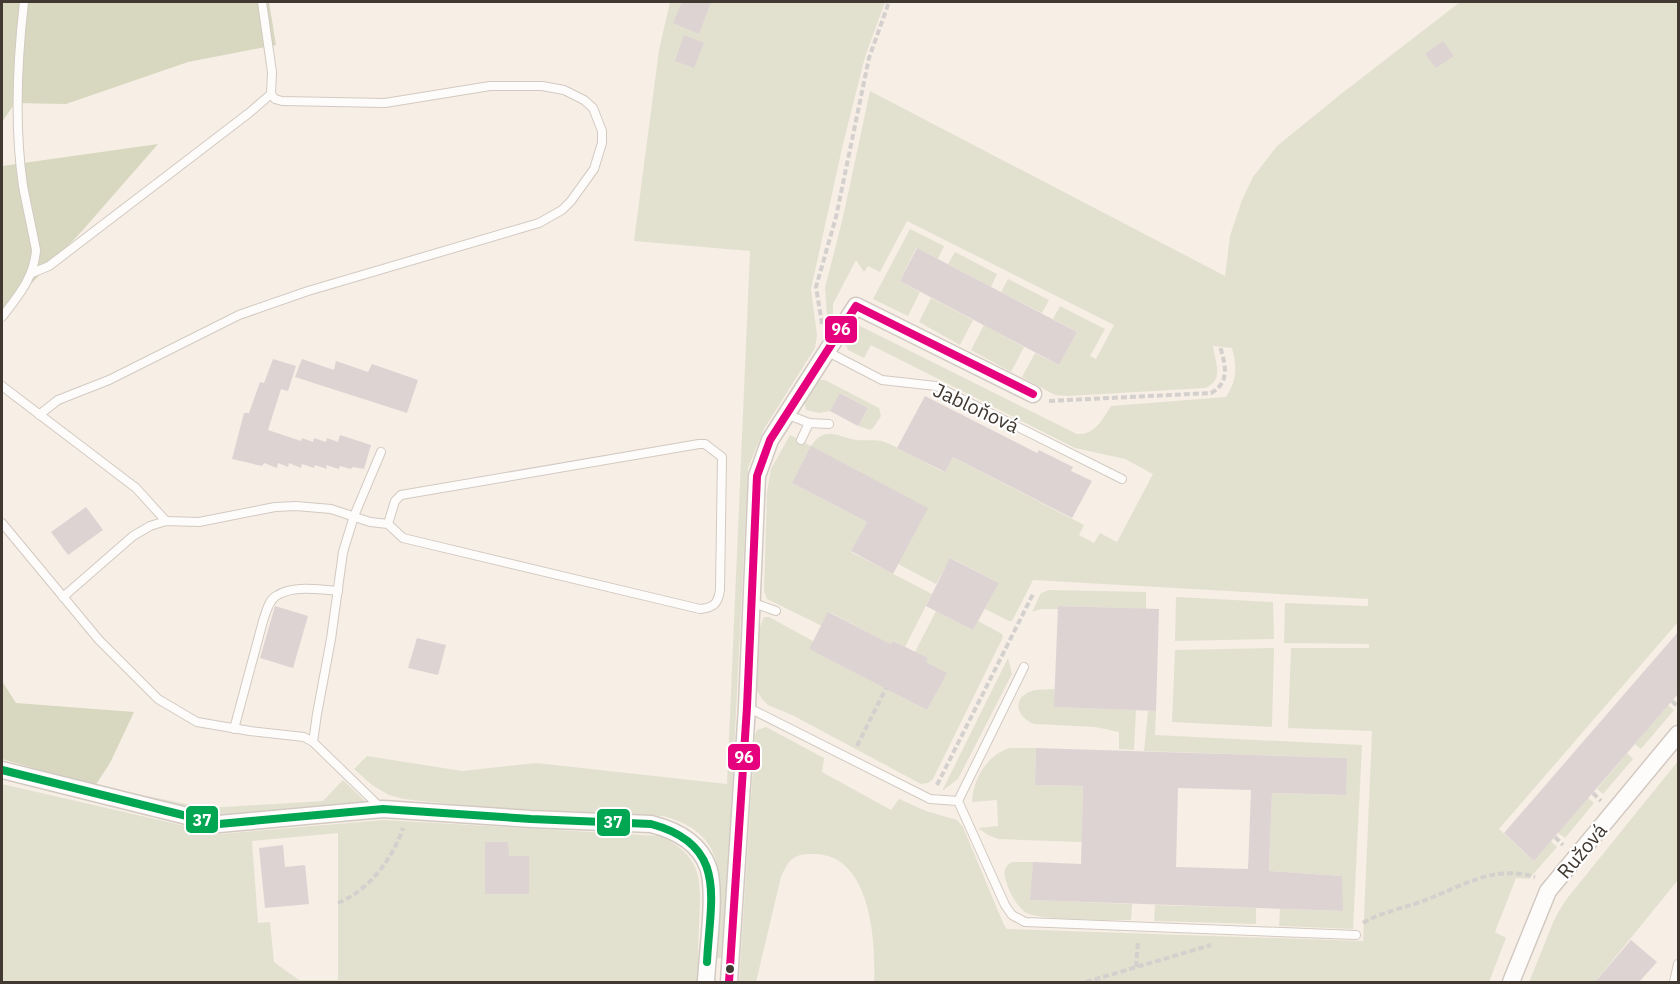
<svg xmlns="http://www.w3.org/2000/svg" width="1680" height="984" viewBox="0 0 1680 984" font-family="'IBM Plex Sans',sans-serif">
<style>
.green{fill:#e2e1d0;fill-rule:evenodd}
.forest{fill:#d7d8bf}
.building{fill:#ded3d3;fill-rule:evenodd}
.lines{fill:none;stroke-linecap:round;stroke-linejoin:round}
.service-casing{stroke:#d2cac2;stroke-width:10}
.minor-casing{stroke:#d2cac2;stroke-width:19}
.path{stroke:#d3d0cd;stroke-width:4;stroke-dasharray:6 3;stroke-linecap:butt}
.service{stroke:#fefcfb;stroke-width:8}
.minor{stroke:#fefcfb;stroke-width:16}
.bus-1-casing{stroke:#fefefe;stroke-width:12}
.bus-2-casing{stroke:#fefefe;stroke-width:12}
.bus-1{stroke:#00a651;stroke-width:8}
.bus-2{stroke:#e5007d;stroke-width:8}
.bus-dot{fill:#413931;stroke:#fefefe;stroke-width:2}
.labels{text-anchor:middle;stroke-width:4.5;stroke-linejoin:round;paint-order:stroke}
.street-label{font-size:20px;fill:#413931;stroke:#fefefe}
.line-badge{stroke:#fefefe;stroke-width:2}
.badge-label{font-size:16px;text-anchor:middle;font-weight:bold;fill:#fff}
</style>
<rect width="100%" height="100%" fill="#f7eee5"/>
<!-- green -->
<g class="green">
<path d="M670,2H885L865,57L843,144L811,289L817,335L815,348L764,429L748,468L724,958H715C718,897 738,835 663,816L478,807L403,799L389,795L372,785L354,769L367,756L462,771L536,763L727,784L750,251L634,241L659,50Z"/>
<path d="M1460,2H1678V622L1499,829L1534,861L1551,841L1557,847L1529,879L1516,878L1495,932L1506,938L1489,982H874C876,942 871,855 815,854C794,853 789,859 781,877L756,982H739L755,735L757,730L766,727L824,758L822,772L891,810L899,799L926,811L957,820L963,827L1004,925L1007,929L1363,941L1372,731L1288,728L1291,648H1369V644L1284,643L1285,603L1368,606V599L1033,580L1012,621H1009L985,609L998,583L997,582L951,558L936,584L866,547L877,527L812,447L792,483L867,522L851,552L932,594L905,647L894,641L891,644L829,612L822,626L767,599L764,591L767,492L771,469L790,435L811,446C826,425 836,437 857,440C866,441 876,439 885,442C905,450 925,463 944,472L953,457L1084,525L1079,535L1094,543L1100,533L1117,542L1153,474L1125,459L1075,448L871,345L864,358L848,350L844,340L851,326L856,324L1077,434C1095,435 1102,420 1111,406L1226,397C1237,380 1237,367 1232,348L1213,346C1215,362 1225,380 1205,388L1068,396L1055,395L1022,377L1035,353L1059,365L1077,332L1053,319L1060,306L1105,329L1090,356L1096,359L1114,325L907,221L880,272L868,266L864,272L856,260L833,304V322L828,330L825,288L843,217L870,91L1225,276L1230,236L1242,200L1253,177L1277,146L1341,94Z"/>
<path d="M910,229L944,246L938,259L916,248L900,281L920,292L908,316L873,299Z"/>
<path d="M955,252L997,274L991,287L948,264Z"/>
<path d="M1008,279L1049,300L1042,313L1001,292Z"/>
<path d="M931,298L973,320L960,345L919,322Z"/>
<path d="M984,325L1024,347L1011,372L971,350Z"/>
<path d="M820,380H825L879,408L881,416L873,428L870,430L858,426L868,408L841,393L830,411L819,413L806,410L804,402Z"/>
<path d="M1049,590L1146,592V609L1058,606V609H1041L1032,612L1041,593Z"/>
<path d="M1176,597L1273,602L1274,639L1175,641Z"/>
<path d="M936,611L973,630L978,621L1002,634L1003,637L933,779L928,783L921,784L794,716L768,705L762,699L756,689L758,631L764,617H769L813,641L810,649L927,710L946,673L926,662L915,652Z"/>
<path d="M1274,648L1272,727L1172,722L1175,650Z"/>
<path d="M1008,658L1012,674L958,779L942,791Z"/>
<path d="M1055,689V707L1136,710L1134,750L1119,749V732L1095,727L1035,724C1021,720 1010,703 1027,693C1035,688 1046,690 1055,689Z"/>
<path d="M1668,705L1674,710L1641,749L1635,744Z"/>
<path d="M1148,711H1156L1155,735L1362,745L1353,929L1279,926L1280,909L1342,911V876L1269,871L1272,793L1345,795L1346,758L1144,751Z"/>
<path d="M1010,748H1036L1035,785L1083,786L1082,842L998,839L988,835L978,828L998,826L997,800L972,802C973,778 988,754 1010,748Z"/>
<path d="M1627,753L1633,759L1603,794L1597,789Z"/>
<path d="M1678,761V880L1595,982H1529L1555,918L1565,901Z"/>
<path d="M343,780L365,801L364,806L220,817L95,786L207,808L323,801Z"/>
<path d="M2,784L220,834L384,820L660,836C705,857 701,883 699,926C698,945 698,964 698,982H2ZM338,833V980H299L274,962L270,922L258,923L252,841Z"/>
<path d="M1588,798L1594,803L1565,838L1558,833Z"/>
<path d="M1012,862H1033L1031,900L1132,904L1131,920C1111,920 1038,921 1025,912C1016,905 1009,892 1006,881C1003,873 1004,866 1012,862Z"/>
<path d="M1155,905L1256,908V924L1154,921Z"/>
</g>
<!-- forest -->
<g class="forest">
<path d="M2,2H269L276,45L188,62L66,104L15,103L2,122Z"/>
<path d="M158,144L82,231L2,314V166Z"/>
<path d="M2,681L16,703L134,712L110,763L95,786L2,759Z"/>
</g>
<!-- building -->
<g class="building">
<path d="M682,2H711L699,34L673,23Z"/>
<path d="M684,35L704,43L694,68L675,61Z"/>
<path d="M1443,41L1454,56L1436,68L1425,54Z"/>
<path d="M917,248L1077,332L1059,365L900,281Z"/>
<path d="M273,359L296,366L288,391L281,389L268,430L301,441L302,438L313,442L314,438L326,442L327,438L338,442L340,435L371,445L364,469L353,467L351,469L340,466L339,469L326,465L327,469L315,465L314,468L302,464L301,468L289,463L288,467L278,463L277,468L264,463L262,466L232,459L244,413H249L260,382L264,383Z"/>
<path d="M302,359L334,370L336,361L368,372L372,364L418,380L407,413L295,377Z"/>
<path d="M840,393L868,408L858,426L830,411Z"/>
<path d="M925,396L1037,453L1039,450L1073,467L1071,471L1092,481L1072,518L953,457L945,472L897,448Z"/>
<path d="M811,446L928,508L893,574L851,551L867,522L792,483Z"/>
<path d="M86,507L103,530L68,555L51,532Z"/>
<path d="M950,558L999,583L973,630L926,606Z"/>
<path d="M275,606L308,616L293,668L260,658Z"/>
<path d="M1058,606L1159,609L1156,711L1054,707Z"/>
<path d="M828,612L891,644L893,641L928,658L926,662L947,673L927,710L809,649Z"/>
<path d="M1678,632V694L1534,861L1504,833Z"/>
<path d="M417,638L446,645L438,675L408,668Z"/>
<path d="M1036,748L1347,758L1346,795L1272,793L1269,871L1342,876L1343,911L1030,900L1033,862L1081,864L1083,786L1035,785ZM1178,788L1251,790L1248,869L1176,867Z"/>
<path d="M485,842H508L509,856H529V894H485Z"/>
<path d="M283,845L285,867L305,865L309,904L265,908L259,848Z"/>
<path d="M1631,940L1657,962L1639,982H1595Z"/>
</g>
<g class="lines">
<!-- service casing -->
<g class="service-casing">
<g id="service">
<path d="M32,273L49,266L249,113L271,94"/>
<path d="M2,317C18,296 34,278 36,250C32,229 27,207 23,186C14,125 17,63 24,2"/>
<path d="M826,351L882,380L936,386L1122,479"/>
<path d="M2,386L136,488L166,521"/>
<path d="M786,414L809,423L829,424"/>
<path d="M39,415L58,400L109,380L239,315L308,291L539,223L562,210L571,201L594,169L602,143V131L593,108L584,100L564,90L542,86H490L385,103L282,101L275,99L271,94L272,72L262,2"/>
<path d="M801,440L809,423"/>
<path d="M2,523L99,640L158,699L197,722L250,731L304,737L313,742L382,809"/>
<path d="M63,597L133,536L150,526L166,521L199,522L275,507L296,506L331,509L370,522L388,524L403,538L700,609C713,608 718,604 720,590L722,457L705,444H699L401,495L395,501L388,524"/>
<path d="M751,602L776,611"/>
<path d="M1024,667L958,801L1005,905L1012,915L1025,922L1356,935"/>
<path d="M747,707L930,799L958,801"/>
<path d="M234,729L263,621C266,613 268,601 276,596C292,585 320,589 338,591"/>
<path d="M313,742L317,714L331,639L343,552L354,516L381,452"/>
<path d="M1674,982L1678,964"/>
</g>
</g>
<!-- minor casing -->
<g class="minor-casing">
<g id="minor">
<path d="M2,770L219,824L383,809L531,819L651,824C675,830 699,842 708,867C717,891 707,954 706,982"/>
<path d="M729,982L747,707L757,476L770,440L856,306L1033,394"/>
<path d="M1511,982L1548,891L1678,734"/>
</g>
</g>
<!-- path -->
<g class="path">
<path d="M822,324L816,287L836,217L869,58L889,2"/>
<path d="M1049,401L1211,393C1231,382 1225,364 1220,346"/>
<path d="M1672,701L1678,707"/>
<path d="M857,746L886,688"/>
<path d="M937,785L1033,594"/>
<path d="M1593,793L1601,801"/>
<path d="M1555,837L1563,845"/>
<path d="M338,903C369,890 392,860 403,828"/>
<path d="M1363,923C1381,912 1401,909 1420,902C1460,888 1491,864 1535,877"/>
<path d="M1136,967L1138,940"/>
<path d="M1086,982L1211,945"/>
</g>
<!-- service -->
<use href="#service" class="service"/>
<!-- minor -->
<use href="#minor" class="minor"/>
<!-- bus-1 casing -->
<g class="bus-1-casing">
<path id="bus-1" d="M2,770L219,824L383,809L531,819L651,824C729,845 710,899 707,962"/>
</g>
<!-- bus-2 casing -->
<g class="bus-2-casing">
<path id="bus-2" d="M729,982L747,707L757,476L770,440L856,306L1033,394"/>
</g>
<!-- bus-1 -->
<use href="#bus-1" class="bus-1"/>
<!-- bus-2 -->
<use href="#bus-2" class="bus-2"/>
</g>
<!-- markers -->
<circle class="bus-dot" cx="730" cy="969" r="5"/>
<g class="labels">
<!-- street labels -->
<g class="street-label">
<text transform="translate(976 408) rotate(25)" y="7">Jabloňová</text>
<text transform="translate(1582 851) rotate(-50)" y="7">Ružová</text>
</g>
</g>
<g class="line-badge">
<rect x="824" y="315" width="34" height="29" rx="6" fill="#e5007d"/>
<rect x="727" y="743" width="34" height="28" rx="6" fill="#e5007d"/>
<rect x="185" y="805" width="34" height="29" rx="6" fill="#00a651"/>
<rect x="596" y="808" width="35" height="29" rx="6" fill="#00a651"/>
</g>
<g class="badge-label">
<text x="841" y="335">96</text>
<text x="744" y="763">96</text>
<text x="202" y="826">37</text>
<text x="613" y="828">37</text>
</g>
<!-- border -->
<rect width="1680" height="984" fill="none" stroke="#413931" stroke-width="6"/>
</svg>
